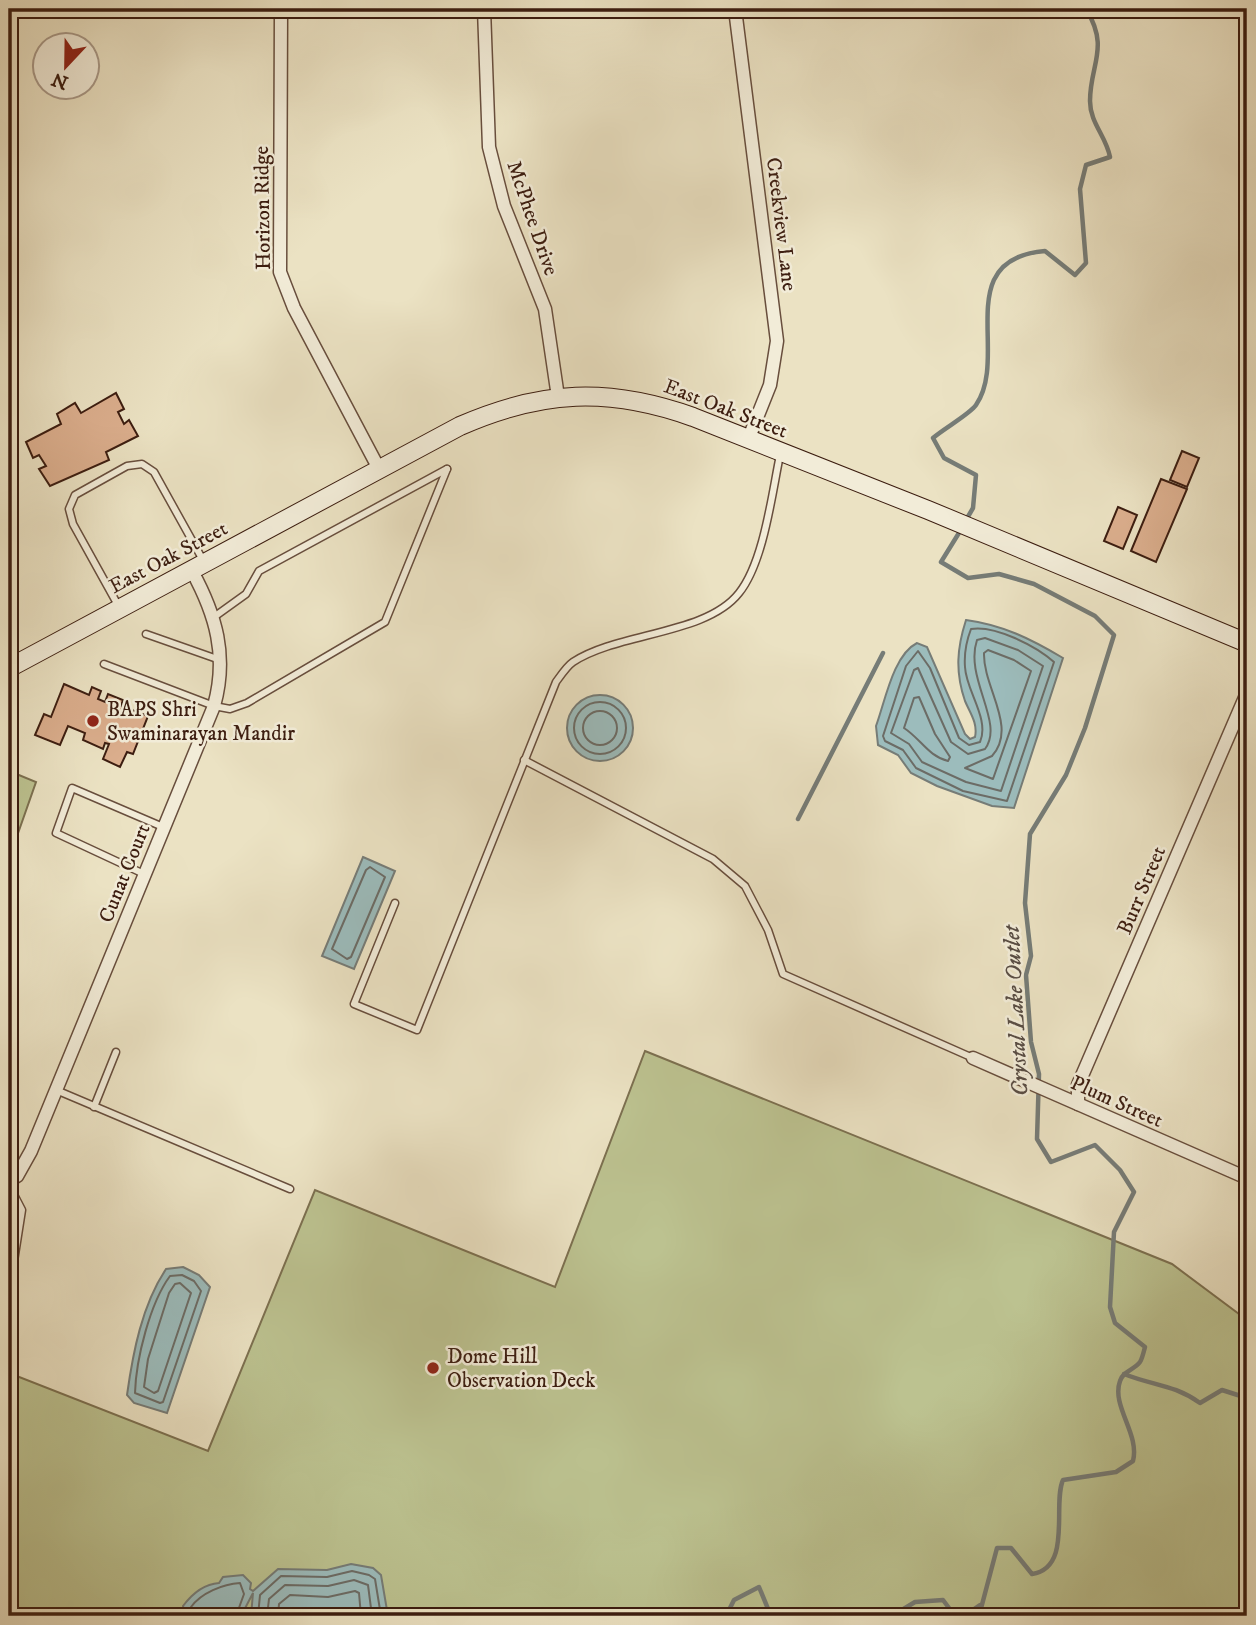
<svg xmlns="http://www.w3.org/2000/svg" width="1256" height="1625" viewBox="0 0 1256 1625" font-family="'IM FELL DW Pica',serif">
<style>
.green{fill:#bcc290;stroke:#7c7050;stroke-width:2}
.water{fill:#9cbcbc;stroke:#767c77;stroke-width:2}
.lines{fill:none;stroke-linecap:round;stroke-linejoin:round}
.shore{stroke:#6c6c66;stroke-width:2}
.stream{stroke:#767c77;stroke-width:4.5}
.building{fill:#dbae8d;stroke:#3c1d10;stroke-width:2}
.lane-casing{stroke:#684e3d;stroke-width:9}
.street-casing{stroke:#684e3d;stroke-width:15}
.secondary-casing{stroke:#3c1d10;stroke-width:20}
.lane{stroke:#f2ecd8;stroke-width:6}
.street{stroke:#f2ecd8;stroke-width:12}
.secondary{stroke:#f2ecd8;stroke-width:18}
.poi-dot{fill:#8f2418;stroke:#f2ecd8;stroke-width:2.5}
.labels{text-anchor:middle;stroke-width:5;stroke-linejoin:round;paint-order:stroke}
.street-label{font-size:21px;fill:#3c1d10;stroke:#f2ecd8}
.poi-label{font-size:21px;fill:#3c1d10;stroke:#f2ecd8;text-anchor:start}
.water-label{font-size:23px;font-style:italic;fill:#594d44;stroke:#f2ecd8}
</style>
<rect width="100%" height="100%" fill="#ebe2c3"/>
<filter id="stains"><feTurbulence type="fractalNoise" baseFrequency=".00286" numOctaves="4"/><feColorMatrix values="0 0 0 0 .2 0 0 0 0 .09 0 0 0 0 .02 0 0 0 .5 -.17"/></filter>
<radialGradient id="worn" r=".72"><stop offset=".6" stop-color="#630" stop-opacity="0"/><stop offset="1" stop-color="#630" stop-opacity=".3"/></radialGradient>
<!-- green -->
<g class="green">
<path d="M14,773L36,782L16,839L9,836V788Z"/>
<path d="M645,1051L1172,1264L1247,1320V1616H9V1373L208,1451L315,1190L555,1287Z"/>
</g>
<!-- water -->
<g class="water">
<path d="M966,620C1003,625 1031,639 1063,658L1014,808L992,806L937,786L911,773L898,755L878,745L876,726C885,702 893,655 917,643L927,647L965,734L970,739L975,737C978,723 970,713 965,701C955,672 957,648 966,620Z"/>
<circle cx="600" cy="728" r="33"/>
<path d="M363,857L395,871L354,969L322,956Z"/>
<path d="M183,1267L199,1275L210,1287L167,1413L134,1403L127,1395C133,1352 142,1305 166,1269Z"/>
<path d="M351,1564L373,1568L381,1575L388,1616H251L253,1593L241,1616H185L183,1606C192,1594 204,1584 219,1583L223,1577L243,1575L251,1583L250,1589L253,1591L278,1569L327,1570Z"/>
</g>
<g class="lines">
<!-- shore -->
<g class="shore">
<path d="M971,629C995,625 1036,646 1054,662L1007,801L963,791L916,768L903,750L885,741L883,736L906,666L918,651L930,668L959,738L969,745L980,742C990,719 966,691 965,667C964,654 966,642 971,629Z"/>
<path d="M985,638L1018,650L1043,666L1001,791L966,782L922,762L909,744L891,733L914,670L918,668L951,742L968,754L985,749C1005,723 964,678 977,640Z"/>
<path d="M988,650L1014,660L1031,671L993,779L965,768L992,756C1018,727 983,688 984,653Z"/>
<path d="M919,697L935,734L950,757L948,761C928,756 921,739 904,728L914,698Z"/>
<circle cx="600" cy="728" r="26"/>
<circle cx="600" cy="728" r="17"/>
<path d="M370,867L385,877L351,957L347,959L332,949L366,870Z"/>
<path d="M182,1275L194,1281L201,1291L163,1402L160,1403L135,1393C136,1359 150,1303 170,1276Z"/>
<path d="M180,1283L191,1293L158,1391L154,1393L144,1387L148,1359L169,1293L175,1284Z"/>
<path d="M193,1616L191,1607C201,1593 223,1584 240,1583L244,1594L236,1616"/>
<path d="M258,1616L260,1595L281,1576L327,1577L352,1571L369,1575L375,1579L381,1616"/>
<path d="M267,1616L269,1599L285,1585L328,1586L354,1580L368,1585L372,1616"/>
<path d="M278,1616L279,1604L290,1595L328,1597L355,1591L359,1593L361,1616"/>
</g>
<!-- stream -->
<g class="stream">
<path d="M966,520L973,508L976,475L944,458L933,438C943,429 970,414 976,405C1010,356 950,259 1045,251L1075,275L1086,263L1080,189L1086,165L1110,157C1106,136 1090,123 1090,101C1090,64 1110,48 1086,9"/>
<path d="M962,528L941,562L968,578L999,574L1034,584L1095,616L1114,635L1085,728L1066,775L1030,834L1025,903L1031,956L1026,975L1031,1042L1039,1074L1037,1139L1051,1162L1095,1145L1120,1170L1134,1192L1114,1232L1110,1307L1115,1323L1145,1347C1144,1351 1142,1359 1140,1362C1134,1370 1123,1371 1120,1381C1111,1406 1140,1434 1133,1461L1116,1472L1063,1480C1052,1504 1073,1568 1032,1574L1011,1548H997L979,1616"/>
<path d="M798,819L883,653"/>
<path d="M1124,1374C1154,1386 1173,1384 1200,1403L1222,1390L1247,1398"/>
<path d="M715,1616L727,1614L734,1600L759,1587L771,1616"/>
<path d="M892,1616L915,1602L943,1600L955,1616"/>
<path d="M964,1616L980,1605"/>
</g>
</g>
<!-- building -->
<g class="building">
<path d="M116,393L124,409L118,412L124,424L129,420L138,436L106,452L109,460L50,486L39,469L46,466L39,455L33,458L26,442L61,424L57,414L75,403L81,413Z"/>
<path d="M1182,451L1199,458L1187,487L1170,480Z"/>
<path d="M1161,479L1187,489L1156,562L1131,551Z"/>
<path d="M1118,507L1137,515L1123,549L1104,541Z"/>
<path d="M64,684L89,695L92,687L101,691L98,699L105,702L108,694L123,700L121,706L148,716L133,754L127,752L120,767L103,759L109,744L105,743L103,749L83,740L85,733L68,726L60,745L35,735L44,714L51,717Z"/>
</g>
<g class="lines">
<!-- lane casing -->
<g class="lane-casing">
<g id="lane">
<path d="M119,607L73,524L69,509L75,495L127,466L142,464L154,472L204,562"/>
<path d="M214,617L246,594L259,571L447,469"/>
<path d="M146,634L220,660"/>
<path d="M104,664L214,706L230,709L247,703L385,622L447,469"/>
<path d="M524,760L713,859L745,886L768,930L783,974L973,1058"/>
<path d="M144,874L56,833L72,788L163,827"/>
<path d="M395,903L354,1004L417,1030L556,682C561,675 567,666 573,662C619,632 706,635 739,593C764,562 772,493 780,455"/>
<path d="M56,1090L290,1189"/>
<path d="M94,1107L116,1052"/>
<path d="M9,1185L22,1210L9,1293"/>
</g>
</g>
<!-- street casing -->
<g class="street-casing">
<g id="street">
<path d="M281,9L280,272L294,308L378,467"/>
<path d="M484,9L489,147L504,206L545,309L558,397"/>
<path d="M735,9L777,341L770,385L748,440"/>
<path d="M973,1058L1247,1178"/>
<path d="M1078,1104V1085L1247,693"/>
<path d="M9,1181L17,1176L31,1151L214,706C228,656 216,615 192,571"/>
</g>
</g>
<!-- secondary casing -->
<g class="secondary-casing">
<path id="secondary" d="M9,668L460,426C542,390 609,387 693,417L928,510L1247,643"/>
</g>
<!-- lane -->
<use href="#lane" class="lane"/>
<!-- street -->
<use href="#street" class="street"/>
<!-- secondary -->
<use href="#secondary" class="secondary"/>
</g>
<!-- markers -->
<g class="poi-dot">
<circle cx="93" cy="721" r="7"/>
<circle cx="433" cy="1368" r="7"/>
</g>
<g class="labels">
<!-- street labels -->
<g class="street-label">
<text transform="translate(262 208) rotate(-91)" y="7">Horizon Ridge</text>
<text transform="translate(533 218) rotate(71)" y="7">McPhee Drive</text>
<text transform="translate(782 224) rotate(83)" y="7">Creekview Lane</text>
<text transform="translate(726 408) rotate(21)" y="7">East Oak Street</text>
<text transform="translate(168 557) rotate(-28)" y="7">East Oak Street</text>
<text transform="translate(124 873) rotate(-68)" y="7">Cunat Court</text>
<text transform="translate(1141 890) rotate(-67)" y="7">Burr Street</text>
<text transform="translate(1117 1101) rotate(24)" y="7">Plum Street</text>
</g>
<!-- poi labels -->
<g class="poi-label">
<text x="107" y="716">BAPS Shri<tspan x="107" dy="24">Swaminarayan Mandir</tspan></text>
<text x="447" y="1363">Dome Hill<tspan x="447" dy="24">Observation Deck</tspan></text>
</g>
<!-- water labels -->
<g class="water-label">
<text transform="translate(1015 1011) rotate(-93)" y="8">Crystal Lake Outlet</text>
</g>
</g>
<!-- margin -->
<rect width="1256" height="1625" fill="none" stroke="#ebe2c3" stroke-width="35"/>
<rect x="10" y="10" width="1235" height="1604" fill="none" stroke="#3c1d10" stroke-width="3.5"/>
<rect x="18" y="18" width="1221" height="1590" fill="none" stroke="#3c1d10" stroke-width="2"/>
<!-- north arrow -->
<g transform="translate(66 66) rotate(202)"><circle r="33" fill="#f2ecd8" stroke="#a99988" stroke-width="2"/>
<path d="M0-5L12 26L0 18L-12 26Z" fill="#8f2418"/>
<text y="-10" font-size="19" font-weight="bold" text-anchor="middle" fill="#3c1d10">N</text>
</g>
<rect width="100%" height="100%" filter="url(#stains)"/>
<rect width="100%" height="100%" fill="url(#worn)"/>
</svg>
